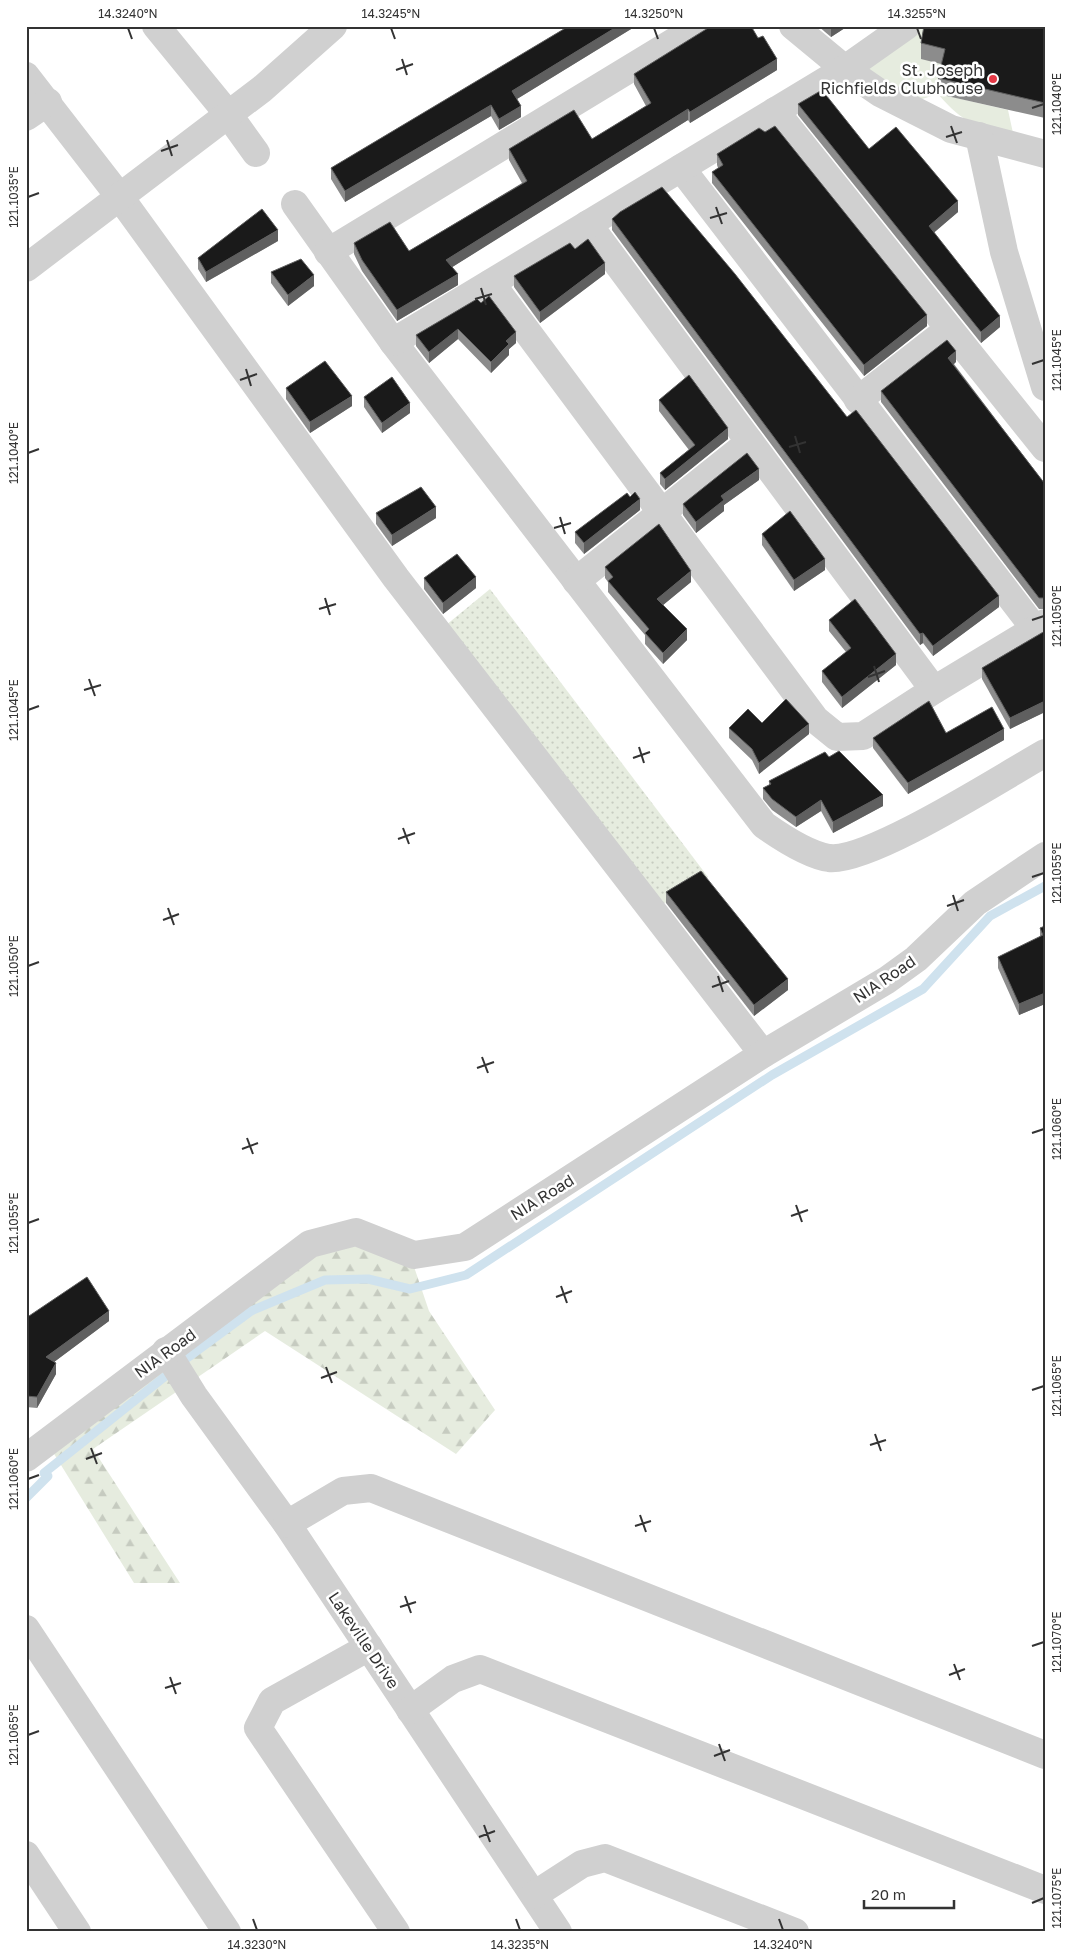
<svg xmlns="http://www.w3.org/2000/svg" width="1071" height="1958" viewBox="0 0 1071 1958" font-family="'Golos Text',sans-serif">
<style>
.grass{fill:url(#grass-dots)}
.forest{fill:url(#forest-firs)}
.park{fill:#e6ecdf}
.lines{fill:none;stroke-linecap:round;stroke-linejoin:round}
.stream{stroke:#cfe2ee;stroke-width:9}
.minor{stroke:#d0d0d0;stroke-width:28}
.wall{fill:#8c8c8c}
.shaded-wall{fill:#5f5f5f}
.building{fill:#1a1a1a;stroke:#5f5f5f}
.ticks{fill:none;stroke:#333;stroke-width:2}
.poi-dot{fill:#e63946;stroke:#fff;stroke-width:2}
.labels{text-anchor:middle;stroke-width:5;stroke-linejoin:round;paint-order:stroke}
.poi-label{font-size:16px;fill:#333;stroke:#fff;text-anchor:end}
.street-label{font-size:16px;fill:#333;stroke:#fff}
.neatline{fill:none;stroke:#333;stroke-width:2}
.ticks-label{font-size:12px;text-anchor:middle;fill:#333}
</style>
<defs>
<pattern id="grass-dots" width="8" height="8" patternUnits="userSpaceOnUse" patternTransform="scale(1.25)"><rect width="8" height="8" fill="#e6ecdf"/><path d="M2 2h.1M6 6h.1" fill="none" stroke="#c6cbc0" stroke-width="1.8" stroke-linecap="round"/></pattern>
<pattern id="forest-firs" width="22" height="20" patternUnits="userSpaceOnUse" patternTransform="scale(1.25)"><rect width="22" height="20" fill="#e6ecdf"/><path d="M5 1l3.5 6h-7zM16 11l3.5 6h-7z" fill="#c6cbc0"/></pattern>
</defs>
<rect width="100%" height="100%" fill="#fff"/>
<!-- grass -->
<path class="grass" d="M490,589L708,877L660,906L440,630Z"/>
<!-- forest -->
<path class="forest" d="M324,1243L409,1252L429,1311L495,1410L456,1454L265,1331L93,1449L180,1583H134L43,1436Z"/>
<!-- park -->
<path class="park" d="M894,26H928L945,65L939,94L1008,110L1013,133C974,125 965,125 938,94L916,101L851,62Z"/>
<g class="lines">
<!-- stream -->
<g class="stream">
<path d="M187,1358L251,1311L325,1280L368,1279L410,1289L466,1275L772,1075L923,989L990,916L1045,886"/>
<path d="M26,1498L48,1476L44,1473L168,1374"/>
</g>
<!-- minor -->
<g class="minor">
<path d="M156,26L228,114L256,153"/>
<path d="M793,26L845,69L880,93L951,129L1045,154"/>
<path d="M26,76L119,196L396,578L763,1054"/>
<path d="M775,111L1045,448"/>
<path d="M26,117L48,102"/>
<path d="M979,136L1004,252L1045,387"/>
<path d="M681,168L1035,629"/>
<path d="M295,204L393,342L764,825C781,837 809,855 829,858C869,863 1004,776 1045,753"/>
<path d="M588,224L934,690"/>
<path d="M328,252L700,26"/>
<path d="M26,268L262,89L333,26"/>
<path d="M491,283L816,720L837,737L863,736L934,690L1045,623"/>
<path d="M393,342L845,69L906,26"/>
<path d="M858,400L949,329"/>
<path d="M576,581L750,442"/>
<path d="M166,1351L194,1396L287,1524L558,1932"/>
<path d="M26,1458L310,1244L356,1232L414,1255L465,1247L763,1054L887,980L916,959L975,903L1045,856"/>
<path d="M287,1524L343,1491L371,1488L1045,1755"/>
<path d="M26,1629L227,1932"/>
<path d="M369,1647L272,1701L258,1728L396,1932"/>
<path d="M410,1710L453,1679L480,1669L1045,1890"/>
<path d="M26,1855L77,1932"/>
<path d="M534,1895L582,1864L605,1858L795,1932"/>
</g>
</g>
<!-- wall -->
<g class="wall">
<path d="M569,26H636L517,99L521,117L499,130L491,116L345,202L331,179V168Z"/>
<path d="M818,26H848L831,37Z"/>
<path d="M1045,26V118L938,94V78L941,64L921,59V43Z"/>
<path d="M758,38L777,70L690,123L688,120L452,267L458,285L397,321L362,271L354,254V243L409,251L522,183L509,160V149L592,139L646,106L634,84V74Z"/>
<path d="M798,104L869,149L958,212L934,232L1000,327L981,343L798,115Z"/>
<path d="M717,154L927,326L864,376L712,183V172L718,168L717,165Z"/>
<path d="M612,219L847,417L999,607L933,656L923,643L920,645L612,230Z"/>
<path d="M278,241L206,282L198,269V258Z"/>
<path d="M575,249L605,274L540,323L514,287V276Z"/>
<path d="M271,272L314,286L288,306L271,283Z"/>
<path d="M477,299L516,343L509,349V355L491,373L458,339L429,363L416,346V335Z"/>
<path d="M956,362L954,364L1045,484V609H1039L881,402V391Z"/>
<path d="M286,388L352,406L310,433L286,399Z"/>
<path d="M364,397L410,413L382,433L364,407Z"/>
<path d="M659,400L728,439L665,490L660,484V473L689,450L659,411Z"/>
<path d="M759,480L724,505V511L696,533L683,515V504Z"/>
<path d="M640,510L584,554L575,543V532Z"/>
<path d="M376,513L436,518L392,546L376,524Z"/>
<path d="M762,534L825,570L794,591L762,545Z"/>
<path d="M605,567L691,582L663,605L687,640L663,664L645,644V635L608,592V582L605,578Z"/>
<path d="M424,578L476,588L443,614L424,589Z"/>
<path d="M829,620L896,665L842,708L822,682V671L846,652L829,631Z"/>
<path d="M1045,631V712L1010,729L982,679V668Z"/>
<path d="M762,723L809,734L759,774L752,760L729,738V728Z"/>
<path d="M946,733L1004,740L908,794L873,748V738Z"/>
<path d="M829,757L883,806L833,833L821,811L796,827L772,810L763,799V788L769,785V781Z"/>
<path d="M666,892L788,990L754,1016L666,903Z"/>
<path d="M1045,926V1004L1019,1015L998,968V957L1040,937V928Z"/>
<path d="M26,1318L109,1321L54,1362L56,1374L37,1408L26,1407Z"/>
</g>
<!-- shaded-wall -->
<g class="shaded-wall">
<path d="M618,26H636L512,102V91Z"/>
<path d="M831,26H848L831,37Z"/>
<path d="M777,59V70L690,123V112Z"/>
<path d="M491,105V116L345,202V191Z"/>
<path d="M521,106V117L499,130V119Z"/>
<path d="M688,109V120L446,271V260Z"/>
<path d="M958,201V212L929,237V226Z"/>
<path d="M278,230V241L206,282V272Z"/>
<path d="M605,263V274L540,323V312Z"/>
<path d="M458,274V285L397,321V310Z"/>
<path d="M314,275V286L288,306V295Z"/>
<path d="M927,315V326L864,376V365Z"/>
<path d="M1000,316V327L981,343V332Z"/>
<path d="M458,329V339L429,363V352Z"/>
<path d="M516,332V343L509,349V355L491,373V362L506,341Z"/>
<path d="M956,351V362L948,369V358Z"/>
<path d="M352,396V406L310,433V422Z"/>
<path d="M410,403V413L382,433V423Z"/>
<path d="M728,428V439L665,490V479Z"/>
<path d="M759,469V480L724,505V511L696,533V522L721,496Z"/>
<path d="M640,499V510L584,554V543Z"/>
<path d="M436,507V518L392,546V535Z"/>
<path d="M825,559V570L794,591V580Z"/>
<path d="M691,571V582L657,610V599Z"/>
<path d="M476,577V588L443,614V603Z"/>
<path d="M999,596V607L933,656V646Z"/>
<path d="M687,629V640L663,664V653Z"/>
<path d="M923,633V643L920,645V634Z"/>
<path d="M896,654V665L842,708V697Z"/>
<path d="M1045,701V712L1010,729V718Z"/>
<path d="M809,724V734L759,774V763Z"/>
<path d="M1004,729V740L908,794V783Z"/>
<path d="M883,795V806L833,833V822Z"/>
<path d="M821,800V811L796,827V817Z"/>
<path d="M788,979V990L754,1016V1005Z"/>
<path d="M1045,993V1004L1019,1015V1004Z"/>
<path d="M109,1311V1321L46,1368V1357Z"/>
<path d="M56,1363V1374L37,1408V1397Z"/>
</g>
<!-- building -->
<g class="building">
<path d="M569,26H618L512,91L521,106L499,119L491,105L345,191L331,168Z"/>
<path d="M710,26H751L758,38L763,36L777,59L690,112L688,109L446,260L458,274L397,310L362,260L354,243L390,222L409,251L527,181L509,149L574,110L592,139L651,103L634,74L708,28Z"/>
<path d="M924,26H1045V103L938,78L945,49L921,43Z"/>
<path d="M822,90L869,149L896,127L958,201L929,226L1000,316L981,332L798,104Z"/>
<path d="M775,126L927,315L864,365L712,172L723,165L717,154L759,128L765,132Z"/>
<path d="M662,187L735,274L847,417L856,410L999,596L933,646L923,633L920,634L612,219L620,212Z"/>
<path d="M262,209L278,230L206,272L198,258Z"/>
<path d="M588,239L605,263L540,312L514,276L570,243L575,249Z"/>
<path d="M301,259L314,275L288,295L271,272Z"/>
<path d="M489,296L516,332L506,341L509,344L491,362L458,329L429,352L416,335L477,299L481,303Z"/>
<path d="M947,340L956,351L948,358L1045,484V598H1039L881,391Z"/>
<path d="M325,361L352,396L310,422L286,388Z"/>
<path d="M689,375L728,428L665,479L660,473L695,445L659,400Z"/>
<path d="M392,377L410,403L382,423L364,397Z"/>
<path d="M747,453L759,469L721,496L724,500L696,522L683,504Z"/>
<path d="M421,487L436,507L392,535L376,513Z"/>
<path d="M635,492L640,499L584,543L575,532L627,493L630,497Z"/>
<path d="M790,511L825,559L794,580L762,534Z"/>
<path d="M659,524L691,571L657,599L687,629L663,653L645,633L649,629L608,581L613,577L605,567Z"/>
<path d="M457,554L476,577L443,603L424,578Z"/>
<path d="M855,599L896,654L842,697L822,671L851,648L829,620Z"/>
<path d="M1045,631V701L1010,718L982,668Z"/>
<path d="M786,699L809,724L759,763L752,749L729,728L748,709L762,723Z"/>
<path d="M929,701L946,733L992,707L1004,729L908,783L873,738Z"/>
<path d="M839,751L883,795L833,822L821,800L796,817L772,799L763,788L771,784L769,781L825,752L829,757Z"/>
<path d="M701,871L788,979L754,1005L666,892Z"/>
<path d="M1045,926V993L1019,1004L998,957L1043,935L1040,928Z"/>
<path d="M87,1277L109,1311L46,1357L56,1363L37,1397L26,1396V1318Z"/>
</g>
<!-- ticks -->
<path class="ticks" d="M128,28L132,39M391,28L395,39M654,28L658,39M917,28L921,39M402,59L407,75M396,70L413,64M1032,108L1044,104M951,126L957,143M946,137L962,132M167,140L172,156M161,151L178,145M28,197L39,193M716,207L722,224M710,218L727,213M481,288L486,305M475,299L492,294M1032,364L1044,360M246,369L251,386M240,380L257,374M795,436L800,453M789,447L806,442M28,453L39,449M560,517L565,534M554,528L571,523M325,598L330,615M319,609L336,604M1032,620L1044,616M874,666L879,682M868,677L885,671M89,679L95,696M84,690L101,685M28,710L39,706M639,747L644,763M633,758L650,752M403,828L409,844M398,839L415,833M1032,877L1044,873M953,895L958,911M947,906L964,900M168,908L174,925M163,920L179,914M28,966L39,962M718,976L723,992M712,987L729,981M482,1057L488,1073M477,1068L494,1062M1032,1133L1044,1129M247,1138L253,1154M242,1149L258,1143M796,1205L802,1222M791,1216L808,1210M28,1223L39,1219M561,1286L567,1303M556,1297L572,1291M326,1367L332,1383M321,1378L337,1372M1032,1390L1044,1386M875,1434L881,1451M870,1445L886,1440M91,1448L97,1464M86,1459L102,1453M28,1479L39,1475M640,1515L646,1532M635,1526L651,1521M405,1596L411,1613M400,1607L416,1602M1032,1646L1044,1642M954,1664L960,1680M949,1675L965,1669M170,1677L176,1694M165,1688L181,1683M28,1735L39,1731M719,1744L725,1761M714,1756L730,1750M484,1825L490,1842M479,1837L495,1831M1032,1903L1044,1898M253,1919L257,1930M516,1919L520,1930M779,1919L783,1930"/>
<!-- markers -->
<circle class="poi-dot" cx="993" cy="79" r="5"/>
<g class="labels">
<!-- poi labels -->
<g class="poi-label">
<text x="983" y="76">St. Joseph<tspan x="983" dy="18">Richfields Clubhouse</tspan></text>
</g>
<!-- street labels -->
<g class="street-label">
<text transform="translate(884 979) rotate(-34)" y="6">NIA Road</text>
<text transform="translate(542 1197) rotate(-32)" y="6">NIA Road</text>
<text transform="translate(165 1353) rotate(-36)" y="6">NIA Road</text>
<text transform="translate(364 1640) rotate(56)" y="6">Lakeville Drive</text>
</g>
</g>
<!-- border -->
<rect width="1071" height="1958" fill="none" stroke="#ffffff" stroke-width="55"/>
<!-- scale -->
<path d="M864 1900v8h90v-8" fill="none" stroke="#333333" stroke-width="2.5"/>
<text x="871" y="1900" font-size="15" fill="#333333" stroke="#ffffff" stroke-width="4" paint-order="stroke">20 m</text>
<rect x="28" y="28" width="1016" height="1902" class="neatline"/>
<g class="ticks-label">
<text x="128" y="18">14.3240°N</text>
<text x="391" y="18">14.3245°N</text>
<text x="654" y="18">14.3250°N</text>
<text x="917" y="18">14.3255°N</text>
<text transform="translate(1057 104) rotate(-90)" y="4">121.1040°E</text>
<text transform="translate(14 197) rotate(-90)" y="4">121.1035°E</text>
<text transform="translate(1057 360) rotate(-90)" y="4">121.1045°E</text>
<text transform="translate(14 453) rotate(-90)" y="4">121.1040°E</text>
<text transform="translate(1057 616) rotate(-90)" y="4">121.1050°E</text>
<text transform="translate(14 710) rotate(-90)" y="4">121.1045°E</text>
<text transform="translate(1057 873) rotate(-90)" y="4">121.1055°E</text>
<text transform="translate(14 966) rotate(-90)" y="4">121.1050°E</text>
<text transform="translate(1057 1129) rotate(-90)" y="4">121.1060°E</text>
<text transform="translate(14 1223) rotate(-90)" y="4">121.1055°E</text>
<text transform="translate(1057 1386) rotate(-90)" y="4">121.1065°E</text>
<text transform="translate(14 1479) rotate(-90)" y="4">121.1060°E</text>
<text transform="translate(1057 1642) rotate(-90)" y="4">121.1070°E</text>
<text transform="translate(14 1735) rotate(-90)" y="4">121.1065°E</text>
<text transform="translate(1057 1898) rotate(-90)" y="4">121.1075°E</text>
<text x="257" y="1949">14.3230°N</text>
<text x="520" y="1949">14.3235°N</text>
<text x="783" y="1949">14.3240°N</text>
</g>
</svg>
